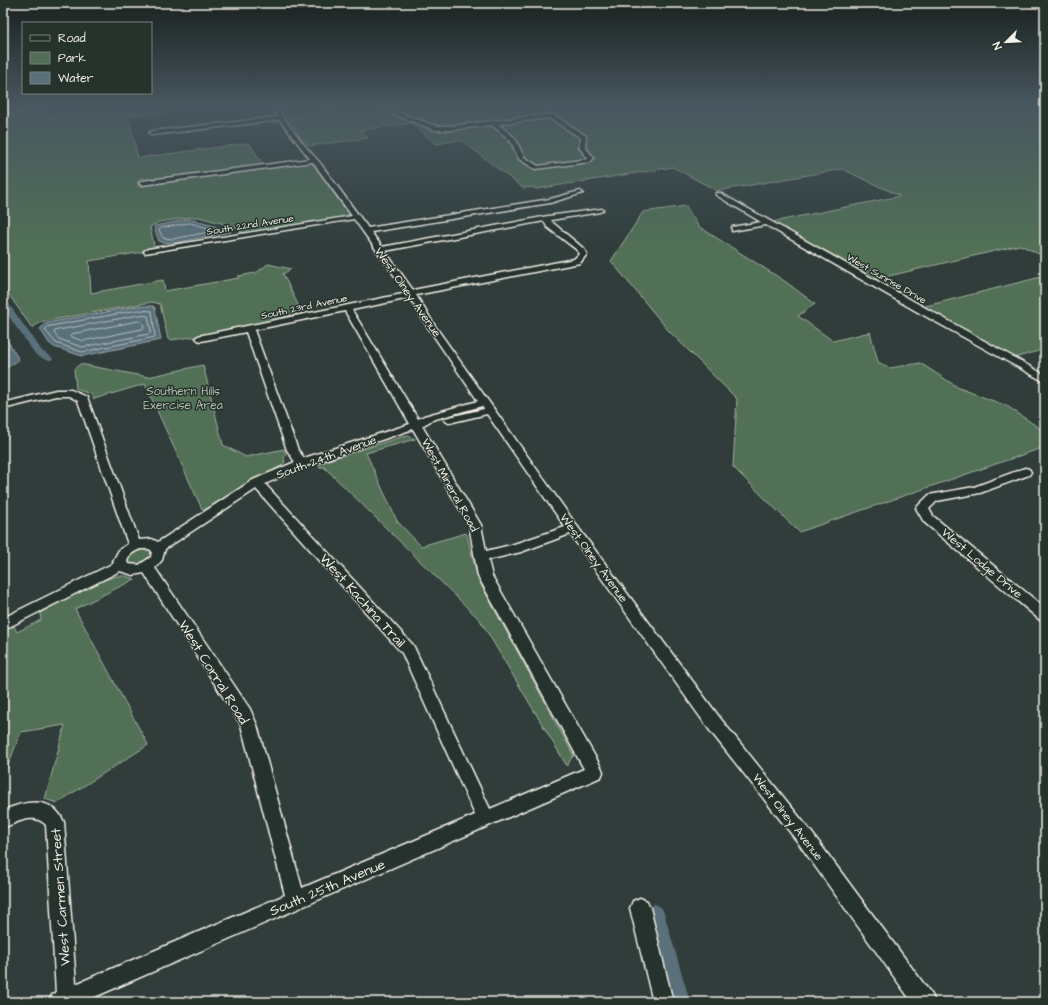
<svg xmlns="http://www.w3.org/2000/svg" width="1048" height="1005" viewBox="0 0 1048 1005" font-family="'Architects Daughter',sans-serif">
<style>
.green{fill:#516f57;stroke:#a2b0a0}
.water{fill:#5a717b;stroke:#98a4a7}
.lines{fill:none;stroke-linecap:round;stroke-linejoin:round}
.shore{stroke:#b6bebc;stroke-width:1}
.stream{stroke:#98a4a7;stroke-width:1.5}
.canal{fill:#5a717b;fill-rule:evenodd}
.minor-casing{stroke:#f4f1e8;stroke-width:3}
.tertiary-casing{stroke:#f4f1e8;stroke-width:3}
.minor{fill:#26332d;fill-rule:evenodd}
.tertiary{fill:#26332d;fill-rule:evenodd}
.labels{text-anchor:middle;stroke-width:3;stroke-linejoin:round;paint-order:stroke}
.far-street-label{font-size:10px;fill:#f4f1e8;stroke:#26332d}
.street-label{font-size:12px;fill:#f4f1e8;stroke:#26332d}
.park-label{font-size:12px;fill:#b3bdae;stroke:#26332d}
.near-street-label{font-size:14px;fill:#f4f1e8;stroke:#26332d}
</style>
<rect width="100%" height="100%" fill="#303d3b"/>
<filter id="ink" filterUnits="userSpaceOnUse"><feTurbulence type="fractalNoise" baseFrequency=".025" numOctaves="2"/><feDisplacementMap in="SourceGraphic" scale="8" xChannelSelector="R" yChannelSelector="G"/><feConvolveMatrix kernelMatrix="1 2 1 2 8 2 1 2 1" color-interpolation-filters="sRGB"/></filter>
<g filter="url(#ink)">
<!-- green -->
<g class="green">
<path d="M49,107V115L120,107H212L128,116L138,158L249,143L264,166L144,181V178H140L138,187L143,186L144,184L309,162L313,164L350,216L343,218L242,235L239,228L199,217H193L159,222L150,227L155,250L89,261L91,293L163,280L165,291L239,278L238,276L256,273L268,264L291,269L283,274L302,313L205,335L171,340L168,339L160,304L152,302L41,322L32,328L3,286V112Z"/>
<path d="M279,107H1045V257L1020,245L872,280L772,222L900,196L842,169L717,191L673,167L536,189L533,187L523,188L461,140L436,144L411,123L360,130L368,138L309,146Z"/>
<path d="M686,206L698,226L786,282L815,304L798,316L833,341L870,332L878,362L890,368L920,363L959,388L1007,406L1045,432V447L799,532L733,467L737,399L668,330L611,261L643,212Z"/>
<path d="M1045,276V349L1014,358L966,330L918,308Z"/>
<path d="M80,364L148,377L203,365L223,445L246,457L284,449L286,454L284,458L285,462L281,466L235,491L206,509H202L145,384L94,399L91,394L76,389L74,369Z"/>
<path d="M408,436L415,439L366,453L397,521L421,546L466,533L467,535L478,579L574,756L572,757L567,766L480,620L324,467H320L318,465L329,460L401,437Z"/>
<path d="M145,544L159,555L132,570L121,557Z"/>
<path d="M116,576H125L135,579L75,609L148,745L57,803L45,799L65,725L21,732L3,778V631L14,626L17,632L41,620L40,613L94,584Z"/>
</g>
<!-- water -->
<g class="water">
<path d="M189,219L228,230L231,232L173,243H164L159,241L154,228L155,226Z"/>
<path d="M138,306H153L155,308L161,340L82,356L54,347L49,343L40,329L45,324L52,322Z"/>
<path d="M3,333L19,360L3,370Z"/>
</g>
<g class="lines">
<!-- shore -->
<g class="shore">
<path d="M190,223L212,229L214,231L173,239L163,238L159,230L161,228Z"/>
<path d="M139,310L152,311L155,337L82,352L56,343L45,330L47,327Z"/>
<path d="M139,315L148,316L151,332L149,334L82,347L59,339L54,333L55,331Z"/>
<path d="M140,321L143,323L144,328L142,329L82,341L70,336L72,334Z"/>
</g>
<!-- stream -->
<path class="stream" d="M291,119L343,107"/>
<!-- canal -->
<g class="canal">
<path d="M3,300H6L42,351L53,358L52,360H46L36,355L3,308Z"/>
<path d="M655,904L661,907L664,913L690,1002H672L646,913L649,907Z"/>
</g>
<!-- minor casing -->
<g class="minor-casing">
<g id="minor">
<path d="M270,107H275L305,146L320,163L368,228L550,199L580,191L583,193L550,203L371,232L382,247L548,216L602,209L603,210L600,212L551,220L553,223L584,249L587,254L580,263L416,295L435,326L577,526L720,718L809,829L932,995L935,1002H912L797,841L708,728L570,534L521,552L488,560L492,576L601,767L603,772L601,777L83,1002H49L52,995L56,993L46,825C34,812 17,822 3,828L4,810C25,801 52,795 64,822L76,984L285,895L241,725L144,573L133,575L120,571L3,630V618L114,563L113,561L119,550L128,544L78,401L69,396H56L3,409V403L56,390H71L87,397L139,540L152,539L158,542L253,480L295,462L287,450L246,332L201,341L198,340L196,338L198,336L407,293L354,219L145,253L144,251L148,249L352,216L313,162L142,185L139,183L142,181L310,159L280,120L152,135L149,133L152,131L278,117ZM544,221L547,227L577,250L579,254L574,259L413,290L385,251ZM410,298L427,326L478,401L424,416L418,419L352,310ZM345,311L410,424L304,458L298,450L254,330ZM482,406L484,409L445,418L444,420L449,423L487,414L565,527L511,545L486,551L481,525L422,426L432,420ZM413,429L469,525L478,576L584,769L490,809L413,645L265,484L306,466ZM256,489L402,653L475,815L302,888L257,725L250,709L155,568L162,560L165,549ZM141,549H149L152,551L151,557L139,565L128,564L127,561C129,555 134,551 141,549Z"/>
<path d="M375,107H382L436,126H451L549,114L554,115L586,136L585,147L594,158L590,162L535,169L519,159L510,140L492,125L451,130H435ZM549,118L581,138L579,147L588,159L538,166L524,157L515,138L498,124Z"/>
<path d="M716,193H720C828,254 937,314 1045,375V382L916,311L766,225L732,231V227L761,222L716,195Z"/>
<path d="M1025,468L1029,469L1031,472L1029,475L980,493L937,501L929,509L933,516L1045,608V621L1040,620L924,522L916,508L929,495L974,487Z"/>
<path d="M640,898L647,901L650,908L673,1002H653L630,908L633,901Z"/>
</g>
</g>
<!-- tertiary casing -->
<g class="tertiary-casing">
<path id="tertiary" d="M27,107H46L43,109L3,113V109Z"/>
</g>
<!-- minor -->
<use href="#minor" class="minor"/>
<!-- tertiary -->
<use href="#tertiary" class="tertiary"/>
</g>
</g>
<!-- sky -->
<linearGradient id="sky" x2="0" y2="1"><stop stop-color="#1a2220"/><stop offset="0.43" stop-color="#485760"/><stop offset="1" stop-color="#485760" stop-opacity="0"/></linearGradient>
<rect width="1048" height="247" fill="url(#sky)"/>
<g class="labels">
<!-- far-street labels -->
<g class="far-street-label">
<text transform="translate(250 224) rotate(-9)" y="4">South 22nd Avenue</text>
<text transform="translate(887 278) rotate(30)" y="4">West Sunrise Drive</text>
<text transform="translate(304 306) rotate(-12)" y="4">South 23rd Avenue</text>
</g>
<!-- street labels -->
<g class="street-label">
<text transform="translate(408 292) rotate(55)" y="4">West Olney Avenue</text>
<text transform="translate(326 457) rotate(-20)" y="4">South 24th Avenue</text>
<text transform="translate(450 485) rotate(61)" y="4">West Mineral Road</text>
<text transform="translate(594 558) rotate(54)" y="4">West Olney Avenue</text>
<text transform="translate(982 563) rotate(40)" y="4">West Lodge Drive</text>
<text transform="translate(788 817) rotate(52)" y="4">West Olney Avenue</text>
</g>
<!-- park labels -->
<g class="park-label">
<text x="183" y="395">Southern Hills<tspan x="183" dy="14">Exercise Area</tspan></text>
</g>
<!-- near-street labels -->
<g class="near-street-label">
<text transform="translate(363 600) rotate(48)" y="5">West Kachina Trail</text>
<text transform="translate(214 672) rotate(58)" y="5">West Corral Road</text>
<text transform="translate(327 887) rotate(-23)" y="5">South 25th Avenue</text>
<text transform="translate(60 897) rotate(-94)" y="5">West Carmen Street</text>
</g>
</g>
<!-- margin -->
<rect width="1048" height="1005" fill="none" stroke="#26332d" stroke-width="16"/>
<rect x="8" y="8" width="1032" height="989" fill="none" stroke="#f4f1e8" stroke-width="1.5" filter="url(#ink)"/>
<!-- legend -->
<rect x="22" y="22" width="130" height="72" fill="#26332d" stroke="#787f78"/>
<rect x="30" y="35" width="20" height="6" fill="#26332d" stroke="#787f78"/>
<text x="58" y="42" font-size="12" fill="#f4f1e8">Road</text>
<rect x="30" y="52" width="20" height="12" fill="#516f57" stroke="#787f78"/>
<text x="58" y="62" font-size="12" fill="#f4f1e8">Park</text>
<rect x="30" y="72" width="20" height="12" fill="#5a717b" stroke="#787f78"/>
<text x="58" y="82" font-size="12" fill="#f4f1e8">Water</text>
<!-- north arrow -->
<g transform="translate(1006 42) rotate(246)" stroke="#26332d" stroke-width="3" paint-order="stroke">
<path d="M0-3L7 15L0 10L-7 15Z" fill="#f4f1e8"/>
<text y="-6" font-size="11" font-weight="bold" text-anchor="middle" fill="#f4f1e8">N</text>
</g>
</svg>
